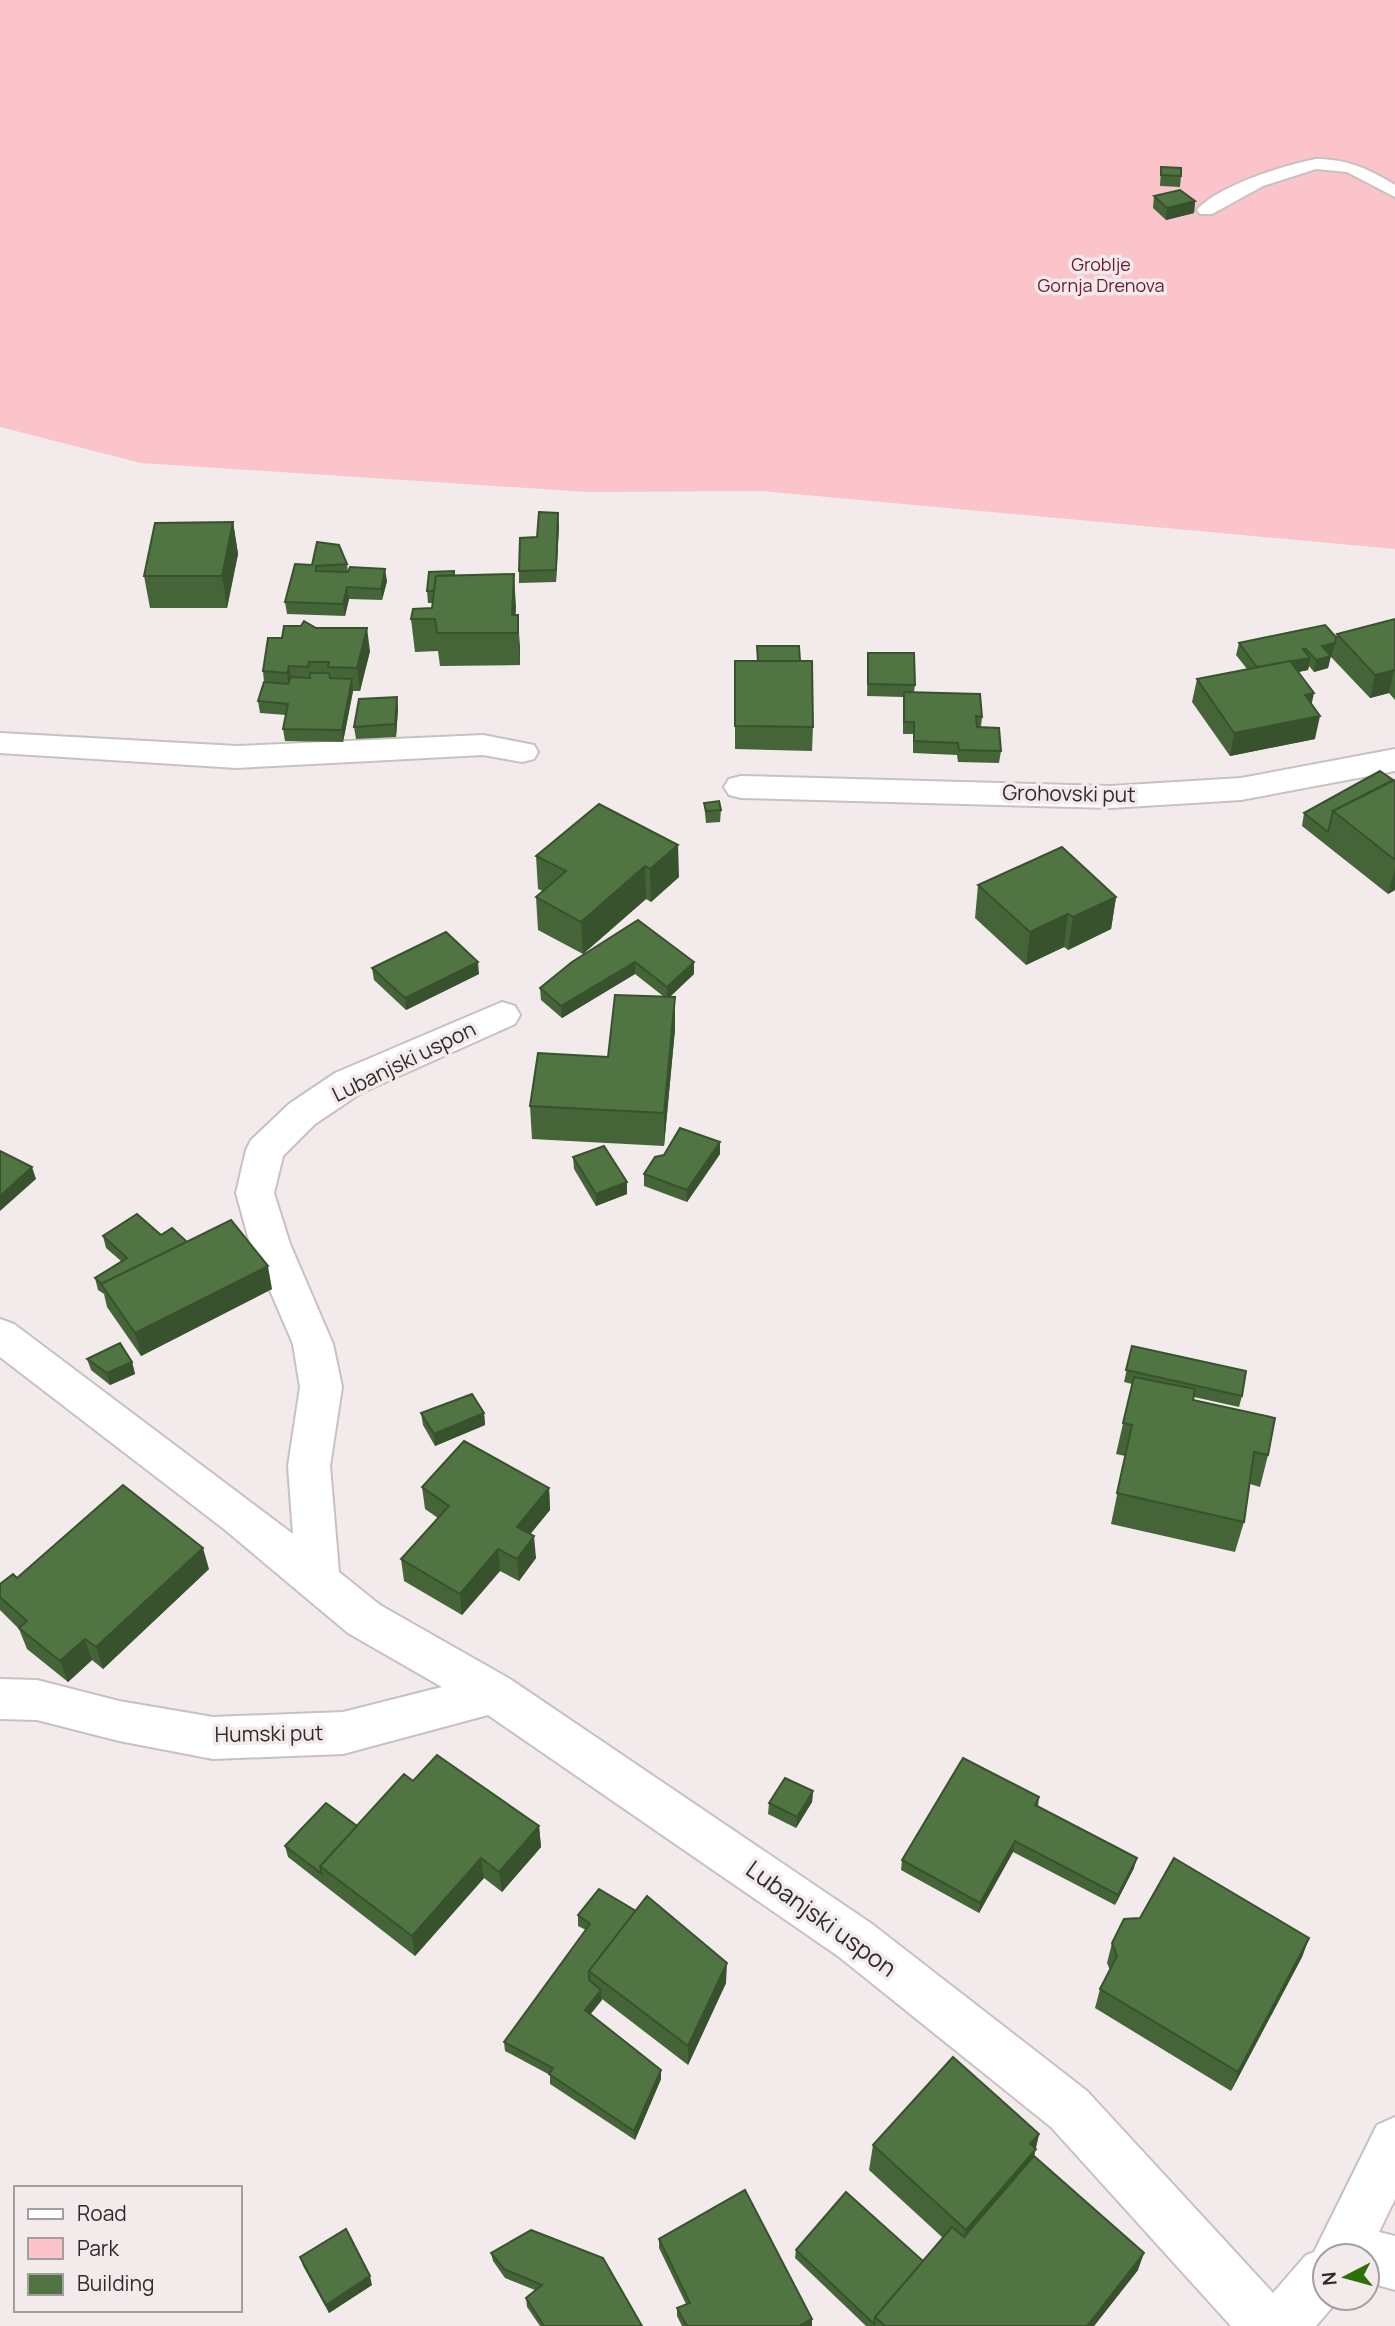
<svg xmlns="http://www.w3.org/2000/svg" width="1395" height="2326" viewBox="0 0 1395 2326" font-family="Manrope,sans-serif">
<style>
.green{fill:#fac4ca}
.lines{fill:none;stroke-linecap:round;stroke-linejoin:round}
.service-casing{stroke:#c9c0c1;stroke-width:4}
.minor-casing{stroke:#c9c0c1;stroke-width:4}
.secondary-casing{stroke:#c9c0c1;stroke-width:4}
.service{fill:#fff;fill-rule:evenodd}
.minor{fill:#fff;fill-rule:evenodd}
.secondary{fill:#fff;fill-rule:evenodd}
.wall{fill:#456539}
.shaded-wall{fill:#38522e}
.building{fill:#507542;stroke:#38522e;stroke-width:2}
.labels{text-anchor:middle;stroke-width:7;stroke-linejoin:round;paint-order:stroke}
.far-park-label{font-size:18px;fill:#6d182e;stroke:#f3eaeb}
.street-label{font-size:21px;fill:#2e2b2b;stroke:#f3eaeb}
.near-street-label{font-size:24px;fill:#2e2b2b;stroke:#f3eaeb}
</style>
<rect width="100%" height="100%" fill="#f3eaeb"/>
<!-- green -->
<path class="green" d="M0,0H1395V549L761,491L589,492L141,463L0,427Z"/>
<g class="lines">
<!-- service casing -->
<g class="service-casing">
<path id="service" d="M1316,159C1347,159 1369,169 1395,185V197L1347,172L1316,169L1263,186L1212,214H1200L1197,210C1217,186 1285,165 1316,159Z"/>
</g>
<!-- minor casing -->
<g class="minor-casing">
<g id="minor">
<path d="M0,733L237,746L483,735L534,745L538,752L534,759L522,762L483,755L237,768L0,753Z"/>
<path d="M1395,749V771L1241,800L1111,808L741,798L729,795L724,787L729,779L741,776L1111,786L1241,778Z"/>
<path d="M502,1002L515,1006L520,1015L515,1024L361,1093L315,1124L283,1156L274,1193L290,1244L333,1344L342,1387L330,1466L339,1572L380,1605L510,1679L872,1924L1087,2091L1286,2307L1294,2326H1231L1051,2127L838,1956L488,1715L343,1754L213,1759L119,1741L37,1720L0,1719V1679L37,1680L119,1701L213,1717L343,1712L442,1687L348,1633L224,1529L0,1357V1319L14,1324L293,1534L288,1466L300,1387L293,1344L250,1244L236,1193L246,1150L251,1140L289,1104L335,1073Z"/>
</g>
</g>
<!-- secondary casing -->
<g class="secondary-casing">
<path id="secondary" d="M1395,2117V2199L1379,2232L1395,2236V2290L1367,2282V2256H1325V2298H1340L1316,2326H1253L1261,2307L1306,2255L1314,2252L1377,2125Z"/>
</g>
<!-- service -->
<use href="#service" class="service"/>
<!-- minor -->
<use href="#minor" class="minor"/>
<!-- secondary -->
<use href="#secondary" class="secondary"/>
</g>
<!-- wall -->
<g class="wall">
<path d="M1161,167L1181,176L1180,187L1160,186Z"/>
<path d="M1154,196L1195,201L1194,213L1166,220L1153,208Z"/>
<path d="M233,522L238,554L227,608H150L144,576Z"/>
<path d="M559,525L556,582L519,583V571L537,537Z"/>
<path d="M295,564H347L348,572L387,581L382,600L349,599L345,616L287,614L285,602Z"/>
<path d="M514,574L515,615L520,648V665L440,666L438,651L415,652L411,619L432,608L433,603H428L427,591L454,575Z"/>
<path d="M1395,619V700L1389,693L1370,698L1331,657L1332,655H1331L1328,668L1314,672L1309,666L1308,670L1298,672L1311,704L1315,739L1230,756L1192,702L1197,679L1247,669L1236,655L1239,643L1336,637L1337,634Z"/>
<path d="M316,628L370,651L360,691H353L343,742L285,741L283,729L286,715L260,713L258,701L264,682L263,671L282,638Z"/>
<path d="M757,646L800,661L813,727L812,751L735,749V661H757Z"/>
<path d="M868,653L915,685L914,692L982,717L981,727L1001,751L999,763L958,762L957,755L913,753V734H903V697L867,696Z"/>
<path d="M397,697L398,709L396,737L356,739L354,727Z"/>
<path d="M1395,780V890L1388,894L1302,826L1304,813Z"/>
<path d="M704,803L721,810L720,822L706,823Z"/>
<path d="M599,804L679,877L651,902L646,899L583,954L538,930L536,897L543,891L538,889L536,856Z"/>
<path d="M978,885L1116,897L1111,929L1068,950L1064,947L1026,965L975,918Z"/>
<path d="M638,920L694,974L670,997L675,1029L664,1146L532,1139L530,1106L608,1057L663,996L635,974L562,1018L541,1000L540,988Z"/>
<path d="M372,968L479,974L406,1010L374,980Z"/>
<path d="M720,1154L687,1202L644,1186V1174Z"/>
<path d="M573,1157L627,1194L596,1206L574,1169Z"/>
<path d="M161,1235L187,1242L272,1289L141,1356L107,1307L104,1294L98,1290L95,1278L121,1261L106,1248L103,1236Z"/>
<path d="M1132,1346L1242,1396L1239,1407L1194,1397L1193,1400L1268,1455L1260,1487L1250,1484L1244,1522L1235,1552L1111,1524L1125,1456L1116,1454L1132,1384L1124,1382Z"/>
<path d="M87,1359L132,1362L135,1374L110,1385L91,1370Z"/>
<path d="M421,1413H484L485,1425L435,1446L423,1425Z"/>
<path d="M422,1487L549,1488L550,1510L530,1534L536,1558L519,1581L500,1571L462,1615L404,1581L401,1559L438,1518L425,1509Z"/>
<path d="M209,1569L103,1669L92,1660L68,1682L27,1649L19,1629L0,1610V1584L17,1578Z"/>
<path d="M413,1781L539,1826L541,1847L502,1892L484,1878L415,1956L288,1857L285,1846L357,1826Z"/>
<path d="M813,1791L812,1802L796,1828L768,1814L769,1803Z"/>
<path d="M1039,1797L1038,1807L1134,1868L1115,1905L1013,1852L979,1913L901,1870L902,1860Z"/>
<path d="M578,1915L726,1983L688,2065L602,1999L590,2014L661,2070V2079L635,2140L550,2084V2075L505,2051L504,2042L586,1930L578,1926Z"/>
<path d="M1309,1938L1302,1957L1231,2091L1095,2008L1100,1989L1110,1970L1107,1963L1112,1943Z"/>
<path d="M1039,2134L1034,2156L1138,2270L1094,2326H866L795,2258L796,2250L923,2261L943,2238L869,2170L873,2145Z"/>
<path d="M659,2239L812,2319V2326H682L677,2316V2308L686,2304L659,2248Z"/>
<path d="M491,2253L642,2326H540L527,2307L526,2298L535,2290L505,2278L493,2261Z"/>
<path d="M300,2257L372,2285L329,2313L303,2266Z"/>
</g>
<!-- shaded-wall -->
<g class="shaded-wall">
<path d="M1195,201L1194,213L1166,220L1167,208Z"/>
<path d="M558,513L559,525L556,582V570Z"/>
<path d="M233,522L238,554L227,608L222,576Z"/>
<path d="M385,569L387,581L382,600L381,589Z"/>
<path d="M514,574L516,607L515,633L512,615Z"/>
<path d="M347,587L349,599L345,616L343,604Z"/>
<path d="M518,615L520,648V665L518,633Z"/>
<path d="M367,628L370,651L360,691L357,668Z"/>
<path d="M1335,643L1332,655L1320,658L1322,646Z"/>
<path d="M1303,649H1306L1304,660L1310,658L1308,670L1256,681Z"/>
<path d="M1331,656L1328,668L1314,672L1316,660Z"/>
<path d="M289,666L293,689L290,696L287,673Z"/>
<path d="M1394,670L1389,693L1370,698L1375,675Z"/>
<path d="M352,679L353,691L343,742L342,730Z"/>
<path d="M1314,693L1309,716L1305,695Z"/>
<path d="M397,697L398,709L396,737L395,724Z"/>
<path d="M1320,716L1315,739L1230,756L1234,733Z"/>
<path d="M678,845L679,877L651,902L650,869Z"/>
<path d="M645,866L646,899L583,954L581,922Z"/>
<path d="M1395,868V890L1388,894Z"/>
<path d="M1116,897L1111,929L1068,950L1073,917Z"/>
<path d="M1068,914L1064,947L1026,965L1030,932Z"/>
<path d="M478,962L479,974L406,1010L405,998Z"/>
<path d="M635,962V974L562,1018L561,1006Z"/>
<path d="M694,962V974L667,999V987Z"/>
<path d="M675,997V1029L664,1146V1113Z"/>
<path d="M720,1142V1154L687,1202V1190Z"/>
<path d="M32,1167L36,1179L0,1211V1196Z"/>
<path d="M627,1182V1194L596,1206V1194Z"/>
<path d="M268,1266L272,1289L141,1356L135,1333Z"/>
<path d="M132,1362L135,1374L110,1385L107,1373Z"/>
<path d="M484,1413L485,1425L435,1446L434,1434Z"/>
<path d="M549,1488L550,1510L519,1548L517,1527Z"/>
<path d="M534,1536L536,1558L519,1581L517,1559Z"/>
<path d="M203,1548L209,1569L103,1669L96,1647Z"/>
<path d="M498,1549L500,1571L462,1615L460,1594Z"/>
<path d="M85,1639L92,1660L68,1682L60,1661Z"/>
<path d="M813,1791L812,1802L796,1828L797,1817Z"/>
<path d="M539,1826L541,1847L502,1892L499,1872Z"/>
<path d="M1015,1841L1013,1852L979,1913L980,1903Z"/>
<path d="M481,1858L484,1878L415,1956L412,1936Z"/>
<path d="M1137,1858L1134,1868L1115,1905L1118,1895Z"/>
<path d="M1309,1938L1302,1957L1231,2091L1238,2072Z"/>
<path d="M727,1963L726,1983L688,2065V2046Z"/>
<path d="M601,1990L602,2000L586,2020L585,2010Z"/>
<path d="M661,2070V2079L635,2140L634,2131Z"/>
<path d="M1039,2134L1030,2174L960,2254L966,2230L1030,2144Z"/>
<path d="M1144,2253L1138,2270L1094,2326H1087Z"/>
<path d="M370,2276L372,2285L329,2313L326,2305Z"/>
<path d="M812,2319V2326H799Z"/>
</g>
<!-- building -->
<g class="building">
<path d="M1161,167L1181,168V176L1161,175Z"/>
<path d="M1180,190L1195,201L1167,208L1154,196Z"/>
<path d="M539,512L558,513L556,570L519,571L520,538L537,537Z"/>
<path d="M233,522L222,576H144L155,523Z"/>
<path d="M317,542L339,545L347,564L316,566V571L348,572L350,567L385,569L381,589L347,587L343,604L285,602L295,564L312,565Z"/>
<path d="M454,571V575L436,576L434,591H427L429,572Z"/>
<path d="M514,574L512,615H518V633H437L435,619H411L413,609L432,608L436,576Z"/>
<path d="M1395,619V670L1375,675L1337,634Z"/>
<path d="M304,621L316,628H367L357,668L328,667L329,662H309L308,667L289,666L287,673L263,671L268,638H282L284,626H301Z"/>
<path d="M1325,625L1336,637L1335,643L1322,646L1331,656L1316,660L1306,649H1303L1310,658L1257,667L1239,643Z"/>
<path d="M757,646H799L800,661H758Z"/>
<path d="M868,653H914L915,685L868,684Z"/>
<path d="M735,661H812L813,727L735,726Z"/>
<path d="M1290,661L1314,693L1305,695L1320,716L1234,733L1197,679Z"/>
<path d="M310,673H329L330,678L352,679L342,730L283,729L288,704L258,701L264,682L288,684L291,677L310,678Z"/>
<path d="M904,692L980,694L982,717L976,716L977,727L999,728L1001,751L959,750L958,743L914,741V722H904Z"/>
<path d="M397,697L395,724L354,727L359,699Z"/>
<path d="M1380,771L1393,780L1333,811L1328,832L1304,813Z"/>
<path d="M1395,780V860L1333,811Z"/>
<path d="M719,801L721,810L706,811L704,803Z"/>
<path d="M599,804L678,845L650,869L645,866L581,922L536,897L566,871L536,856Z"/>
<path d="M1062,847L1116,897L1073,917L1068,914L1030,932L978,885Z"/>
<path d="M638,920L694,962L667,987L635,962L561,1006L540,988L572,962Z"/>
<path d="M446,932L478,962L405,998L372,968Z"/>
<path d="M615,995L675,997L664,1113L530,1106L538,1053L608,1057Z"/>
<path d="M680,1128L720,1142L687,1190L644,1174L655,1157L664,1155Z"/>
<path d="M604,1146L627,1182L596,1194L573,1157Z"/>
<path d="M0,1151L32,1167L0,1196Z"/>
<path d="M137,1214L161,1235L172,1228L187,1242L102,1284L95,1278L127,1258L103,1236Z"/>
<path d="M231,1220L268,1266L135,1333L101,1284Z"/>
<path d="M120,1343L132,1362L107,1373L87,1359Z"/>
<path d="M1132,1346L1246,1371L1242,1396L1126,1370Z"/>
<path d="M1134,1377L1195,1389L1193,1400L1275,1418L1268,1455L1254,1452L1244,1522L1117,1493L1132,1425L1123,1423Z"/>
<path d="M472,1394L484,1413L434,1434L421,1413Z"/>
<path d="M464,1441L549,1488L517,1527L534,1536L517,1559L498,1549L460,1594L401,1559L449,1506L422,1487Z"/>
<path d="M123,1485L203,1548L96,1647L85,1639L60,1661L19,1628L27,1621L0,1597V1584L13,1574L17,1578Z"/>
<path d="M437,1755L539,1826L499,1872L481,1858L412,1936L320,1866L404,1774L413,1781Z"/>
<path d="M963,1758L1039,1797L1035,1805L1137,1858L1118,1895L1015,1841L980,1903L902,1860Z"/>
<path d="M785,1778L813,1791L797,1817L769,1803Z"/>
<path d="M326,1803L357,1826L320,1866L322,1874L285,1846Z"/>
<path d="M1174,1858L1309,1938L1238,2072L1100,1989L1117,1956L1112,1943L1124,1919L1140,1918Z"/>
<path d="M599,1889L636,1911L589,1971V1980L601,1990L585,2010L661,2070L634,2131L549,2074L553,2068L504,2042L590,1924L578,1915Z"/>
<path d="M647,1896L727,1963L688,2046L589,1971Z"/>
<path d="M953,2057L1039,2134L1030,2144L1036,2149L966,2230L873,2145Z"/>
<path d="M1034,2156L1144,2253L1087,2326H885L875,2317L952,2227L964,2237Z"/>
<path d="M745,2190L812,2319L799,2326H687L677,2308L690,2303L659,2239Z"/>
<path d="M846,2192L923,2261L875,2317L874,2324L796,2250Z"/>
<path d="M346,2229L370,2276L326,2305L300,2257Z"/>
<path d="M531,2230L603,2258L642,2326H544L526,2298L542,2285L504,2269L491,2253Z"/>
</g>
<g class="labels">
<!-- far-park labels -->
<g class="far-park-label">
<text x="1101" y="271">Groblje<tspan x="1101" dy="21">Gornja Drenova</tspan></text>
</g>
<!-- street labels -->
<g class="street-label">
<text transform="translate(1069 794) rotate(1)" y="7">Grohovski put</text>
<text transform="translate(404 1062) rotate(-26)" y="7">Lubanjski uspon</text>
<text transform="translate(269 1734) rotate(-1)" y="7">Humski put</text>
</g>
<!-- near-street labels -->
<g class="near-street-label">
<text transform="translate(821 1919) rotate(36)" y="8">Lubanjski uspon</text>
</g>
</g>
<!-- legend -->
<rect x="14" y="2186" width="228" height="126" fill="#f3eaeb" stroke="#a49e9e" stroke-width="2"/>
<rect x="28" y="2209" width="35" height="10" fill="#ffffff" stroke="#a49e9e" stroke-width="2"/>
<text x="77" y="2221" font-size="21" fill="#2e2b2b">Road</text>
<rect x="28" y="2238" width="35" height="21" fill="#fac4ca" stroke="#a49e9e" stroke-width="2"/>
<text x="77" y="2256" font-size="21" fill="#2e2b2b">Park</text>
<rect x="28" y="2274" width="35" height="21" fill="#507542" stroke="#a49e9e" stroke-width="2"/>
<text x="77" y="2291" font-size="21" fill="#2e2b2b">Building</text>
<!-- north arrow -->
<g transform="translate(1346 2277) rotate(264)"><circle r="33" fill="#f3eaeb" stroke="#a49e9e" stroke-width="2"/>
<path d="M0-5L12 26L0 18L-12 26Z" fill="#2e7008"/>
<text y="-10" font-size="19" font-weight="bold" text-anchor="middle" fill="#2e2b2b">N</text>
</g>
</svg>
